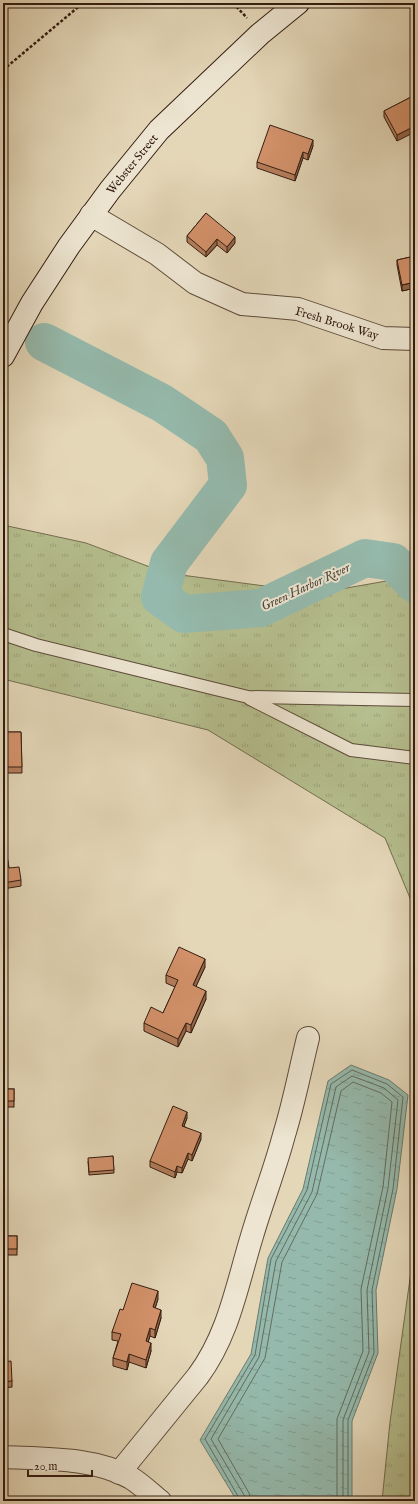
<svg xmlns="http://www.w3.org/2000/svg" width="418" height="1504" viewBox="0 0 418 1504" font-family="'IM FELL English',serif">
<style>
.grass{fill:url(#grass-tufts);stroke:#746d4f}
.water{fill:url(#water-ripples);stroke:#6d7b6e}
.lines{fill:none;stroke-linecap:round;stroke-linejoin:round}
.shore{stroke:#646b5e;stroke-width:1}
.river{stroke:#95baad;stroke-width:38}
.lane-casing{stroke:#5e4b3a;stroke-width:14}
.street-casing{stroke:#5e4b3a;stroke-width:24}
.secondary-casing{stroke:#321c10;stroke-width:24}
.path{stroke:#321c10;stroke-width:2.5;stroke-dasharray:3 2;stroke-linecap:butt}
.lane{stroke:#ede5d1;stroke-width:12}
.street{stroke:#ede5d1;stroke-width:22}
.secondary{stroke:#ede5d1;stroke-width:22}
.wall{fill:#b67e5c;stroke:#321c10}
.shaded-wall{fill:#94664b;stroke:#321c10}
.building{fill:#d4926b;stroke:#321c10}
.labels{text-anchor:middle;stroke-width:4;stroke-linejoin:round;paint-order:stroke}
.street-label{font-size:12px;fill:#321c10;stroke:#ede5d1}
.water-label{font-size:13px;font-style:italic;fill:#504b3f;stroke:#ede5d1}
</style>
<defs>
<pattern id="grass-tufts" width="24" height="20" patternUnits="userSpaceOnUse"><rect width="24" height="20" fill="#b5be8e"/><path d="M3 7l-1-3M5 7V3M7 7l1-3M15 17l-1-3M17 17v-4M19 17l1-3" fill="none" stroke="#9ca379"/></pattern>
<pattern id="water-ripples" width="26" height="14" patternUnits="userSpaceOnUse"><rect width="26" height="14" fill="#95baad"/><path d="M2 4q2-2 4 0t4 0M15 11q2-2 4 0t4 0" fill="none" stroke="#819f94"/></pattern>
</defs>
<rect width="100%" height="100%" fill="#e4d7b8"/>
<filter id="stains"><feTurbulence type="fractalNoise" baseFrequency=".005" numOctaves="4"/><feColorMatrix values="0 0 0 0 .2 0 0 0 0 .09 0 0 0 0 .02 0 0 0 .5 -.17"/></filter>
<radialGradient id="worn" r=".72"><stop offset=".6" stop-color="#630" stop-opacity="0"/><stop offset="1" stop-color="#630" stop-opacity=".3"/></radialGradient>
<!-- grass -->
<g class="grass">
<path d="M3,525L86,543L166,573L318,593L415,576V910L385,838L208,730L3,679Z"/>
<path d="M415,1243V1501H382L390,1422Z"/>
</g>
<!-- water -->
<path class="water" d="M351,1065L389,1080L408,1095L397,1189L376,1290L378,1353L352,1421V1501H237L200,1440L251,1354L268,1258L303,1189L328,1081Z"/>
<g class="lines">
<!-- shore -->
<g class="shore">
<path d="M240,1501L239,1498L205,1439L255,1355L271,1259L307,1190L331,1084L352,1070L387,1084L403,1097L393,1189L372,1290L374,1353L348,1420V1501"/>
<path d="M245,1501L244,1495L211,1439L259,1357L276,1261L312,1192L336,1087L352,1076L384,1088L398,1100L388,1188L367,1290L369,1352L343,1420V1501"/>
<path d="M251,1501L249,1493L218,1439L265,1358L282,1262L317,1194L341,1091L353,1082L381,1093L392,1102L383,1187L361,1289L363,1351L337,1419V1501"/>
</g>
<!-- river -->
<path class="river" d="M44,342L162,403L211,436L225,458L228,485L169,563L160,597L184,614L261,608L365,558L393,562L415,584"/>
<!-- lane casing -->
<g class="lane-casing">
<g id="lane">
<path d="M3,634L36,645L248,697L415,700"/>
<path d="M250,699L351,750L415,758"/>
</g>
</g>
<!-- street casing -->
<g class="street-casing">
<g id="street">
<path d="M91,215L157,254L195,283L242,304L298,309L383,338L415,339"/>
<path d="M3,1457C44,1459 94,1457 131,1478C141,1484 151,1494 160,1501"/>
<path d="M119,1473L198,1376C229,1334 237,1285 252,1236C262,1202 275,1169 284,1135C294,1103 300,1070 308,1038"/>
</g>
</g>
<!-- secondary casing -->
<g class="secondary-casing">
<path id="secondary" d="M3,356L32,303L69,246L110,190L159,130L260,34L298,3"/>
</g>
<!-- path -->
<g class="path">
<path d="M233,3L247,18"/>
<path d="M3,70L83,3"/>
</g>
<!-- lane -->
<use href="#lane" class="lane"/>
<!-- street -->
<use href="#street" class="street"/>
<!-- secondary -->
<use href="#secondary" class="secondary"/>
</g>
<!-- wall -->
<g class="wall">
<path d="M415,95L397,141L384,117V111Z"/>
<path d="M313,146L308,160L303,158L295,181L257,168V162Z"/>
<path d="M206,213L235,243L227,253L217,245L206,257L187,242V236Z"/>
<path d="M415,256V288L402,291L397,265V260Z"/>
<path d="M3,732H21L22,773H3Z"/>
<path d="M3,832L9,868L21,880V886L3,889Z"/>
<path d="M205,967L196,986L206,999L191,1033L186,1031L178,1047L144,1031V1023L163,1013L175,987L166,983V975Z"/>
<rect x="3" y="1089" width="11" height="18"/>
<path d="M187,1118L184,1126L201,1139L192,1161L188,1159L182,1173L177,1172L175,1178L150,1167V1161Z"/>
<path d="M113,1156L114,1173L89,1175L88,1161Z"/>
<rect x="3" y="1236" width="14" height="19"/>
<path d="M158,1299L155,1308L161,1318L155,1338L150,1336L148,1342L151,1351L146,1368L129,1362L127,1370L113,1366V1358L118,1341L112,1340V1332L123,1310Z"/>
<path d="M3,1362L12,1381V1387L3,1388Z"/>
</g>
<!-- shaded-wall -->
<g class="shaded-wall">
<path d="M415,126V132L397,141V135Z"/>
<path d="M313,140V146L308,160V154Z"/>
<path d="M303,152V158L295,181V175Z"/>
<path d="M235,237V243L227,253V247Z"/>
<path d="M217,239V245L206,257V252Z"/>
<path d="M415,282V288L402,291V285Z"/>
<path d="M205,959V967L193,993V985Z"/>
<path d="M206,991V999L191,1033V1025Z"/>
<path d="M186,1023V1031L178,1047V1039Z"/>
<path d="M187,1112V1118L182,1131V1126Z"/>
<path d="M201,1133V1139L192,1161V1155Z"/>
<path d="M188,1153V1159L182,1173V1168Z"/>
<path d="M177,1166V1172L175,1178V1172Z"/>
<path d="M158,1291V1299L153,1315V1307Z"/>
<path d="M161,1310V1318L155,1338V1330Z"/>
<path d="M150,1328V1336L146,1349V1341Z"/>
<path d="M151,1343V1351L146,1368V1360Z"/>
<path d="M129,1354V1362L127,1370V1362Z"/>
</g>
<!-- building -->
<g class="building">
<path d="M415,95V126L397,135L384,111Z"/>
<path d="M270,125L313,140L308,154L303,152L295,175L257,162Z"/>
<path d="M206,213L235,237L227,247L217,239L206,252L187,236Z"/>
<path d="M415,256V282L402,285L397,260Z"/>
<path d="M3,732H21L22,767H3Z"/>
<path d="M3,832L9,868L19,867L21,880L3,883Z"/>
<path d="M179,947L205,959L193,985L206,991L191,1025L186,1023L178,1039L144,1023L151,1007L163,1013L178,980L166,975Z"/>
<path d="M3,980L4,1002H3Z"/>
<rect x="3" y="1089" width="11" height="12"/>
<path d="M173,1106L187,1112L182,1126L201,1133L192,1155L188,1153L182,1168L177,1166L175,1172L150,1161Z"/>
<path d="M113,1156L114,1170L89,1172L88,1158Z"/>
<rect x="3" y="1236" width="14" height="13"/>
<path d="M132,1283L158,1291L153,1307L161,1310L155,1330L150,1328L146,1341L151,1343L146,1360L129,1354L127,1362L113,1358L121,1334L112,1332L120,1309L123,1310Z"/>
<path d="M11,1361L12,1381L3,1382V1362Z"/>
</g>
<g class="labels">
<!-- street labels -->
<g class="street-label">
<text transform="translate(132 164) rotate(-51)" y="4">Webster Street</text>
<text transform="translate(337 323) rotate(17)" y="4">Fresh Brook Way</text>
</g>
<!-- water labels -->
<g class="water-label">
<text transform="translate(305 586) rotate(-25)" y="5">Green Harbor River</text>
</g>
</g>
<!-- margin -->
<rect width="418" height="1504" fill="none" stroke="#e4d7b8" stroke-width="16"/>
<rect x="4" y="4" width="410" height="1496" fill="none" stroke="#321c10" stroke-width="2"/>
<rect x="8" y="8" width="402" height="1488" fill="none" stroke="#321c10"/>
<!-- scale -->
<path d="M28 1470v6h64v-6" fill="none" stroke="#321c10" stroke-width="2"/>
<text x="34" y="1470" font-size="12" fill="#321c10" stroke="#ede5d1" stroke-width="3" paint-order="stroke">20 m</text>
<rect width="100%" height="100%" filter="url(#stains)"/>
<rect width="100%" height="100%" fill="url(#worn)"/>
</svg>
